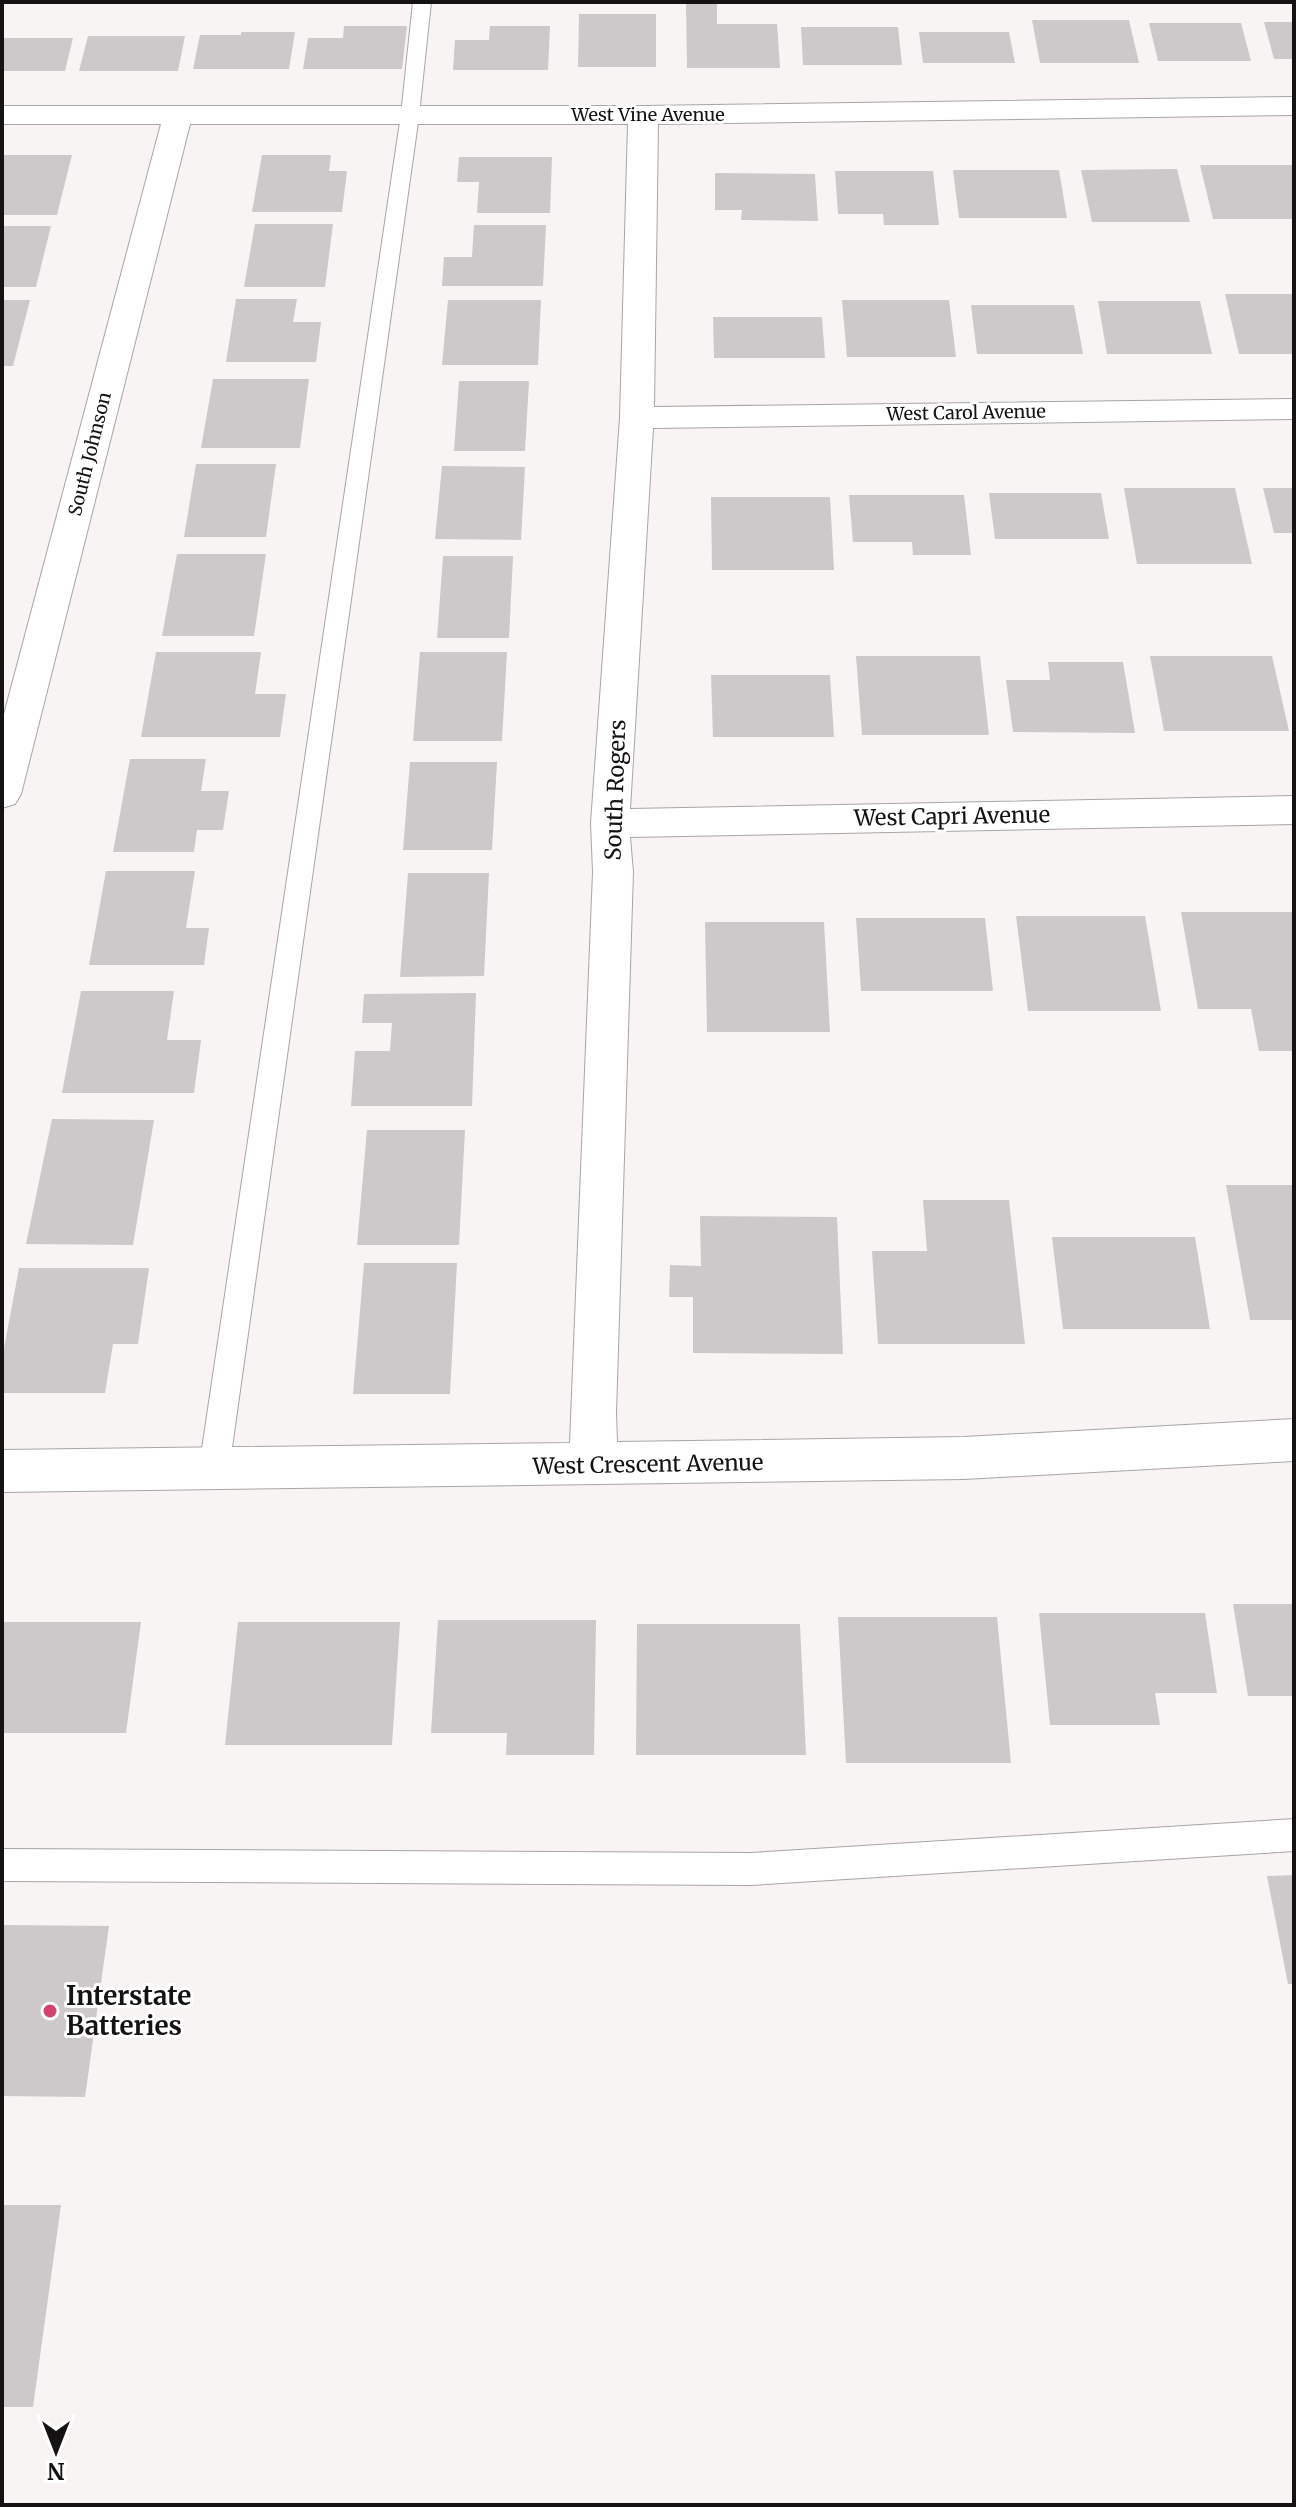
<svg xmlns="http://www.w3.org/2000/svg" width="1296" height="2507" viewBox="0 0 1296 2507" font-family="Merriweather,serif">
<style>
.building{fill:#cdc9ca}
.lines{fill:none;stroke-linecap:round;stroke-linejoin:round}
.service-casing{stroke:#a9a5a6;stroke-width:2}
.minor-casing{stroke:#a9a5a6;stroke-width:2}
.service{fill:#fff;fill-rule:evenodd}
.minor{fill:#fff;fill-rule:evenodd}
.poi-dot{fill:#d1436e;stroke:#fff;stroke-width:3}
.labels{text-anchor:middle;stroke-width:6;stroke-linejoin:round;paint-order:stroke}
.far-street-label{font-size:18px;fill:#141213;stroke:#fff}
.street-label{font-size:22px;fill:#141213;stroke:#fff}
.near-poi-label{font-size:26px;font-weight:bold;fill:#141213;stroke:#fff;text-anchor:start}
</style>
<rect width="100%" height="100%" fill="#f8f4f4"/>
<!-- building -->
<g class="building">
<path d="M686,2H717V24H777L780,68H687Z"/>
<path d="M579,14H656V67H578Z"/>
<path d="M1032,20H1129L1139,63H1040Z"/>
<path d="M1264,22H1294V59H1274Z"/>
<path d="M1149,23H1241L1251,61H1158Z"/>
<path d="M344,26H407L402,69H303L308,38H343Z"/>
<path d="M490,26H550L548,70H453L455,40H489Z"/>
<path d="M801,27H898L902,65H803Z"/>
<path d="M241,32H295L289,69H193L200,35H241Z"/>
<path d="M919,32H1009L1015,63H923Z"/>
<path d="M88,36H185L178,71H79Z"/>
<path d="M2,38H73L65,71H2Z"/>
<path d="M2,155H72L57,215H2Z"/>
<path d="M262,155H331L329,171H347L342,212H252Z"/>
<path d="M459,157H552L550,213H477L479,182H457Z"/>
<path d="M1200,165H1294V219H1213Z"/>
<path d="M1177,169L1190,222H1092L1081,170Z"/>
<path d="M953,170H1059L1067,218H959Z"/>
<path d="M835,171H933L939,225H884L883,214H838Z"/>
<path d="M715,173L815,174L818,221L741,220L742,210H715Z"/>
<path d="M255,224H333L325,287H244Z"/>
<path d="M474,225H546L543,286H442L444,257H472Z"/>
<path d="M2,226H51L36,287H2Z"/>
<path d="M1225,294H1294V354H1239Z"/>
<path d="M236,299H297L293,322H321L316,362H226Z"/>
<path d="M2,300H30L13,366H2Z"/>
<path d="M448,300H541L538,365H442Z"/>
<path d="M842,300H949L956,357H847Z"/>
<path d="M1098,301H1200L1212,354H1107Z"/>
<path d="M971,305H1074L1083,354H977Z"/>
<path d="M713,317H822L825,358H714Z"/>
<path d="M213,379H309L300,448H201Z"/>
<path d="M459,381H529L525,451H454Z"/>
<path d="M196,464H276L266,537H184Z"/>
<path d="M442,466L525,467L521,540L435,539Z"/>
<path d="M1124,488H1235L1252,564H1137Z"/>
<path d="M1263,488H1294V533H1274Z"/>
<path d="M989,493H1101L1109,539H995Z"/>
<path d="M849,495H964L971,555H913L912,542H853Z"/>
<path d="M711,497H830L834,570H712Z"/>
<path d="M177,554H266L254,636H162Z"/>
<path d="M443,556H513L509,638H437Z"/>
<path d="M156,652H261L255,694H286L280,737H141Z"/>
<path d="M420,652H507L502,741H413Z"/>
<path d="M856,656H980L989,735H862Z"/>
<path d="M1150,656H1272L1289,731H1164Z"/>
<path d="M1048,662H1123L1135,733L1013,732L1006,680H1050Z"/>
<path d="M711,675H830L834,737H713Z"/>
<path d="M130,759H206L201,791H229L223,830H197L194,852H113Z"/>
<path d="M410,762H497L492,850H403Z"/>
<path d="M106,871H195L186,928H209L204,965H89Z"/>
<path d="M408,873H489L484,976L400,977Z"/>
<path d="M1181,912H1294V1051H1259L1251,1009H1198Z"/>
<path d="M1016,916H1145L1161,1011H1028Z"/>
<path d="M856,918H985L993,991H861Z"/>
<path d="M705,922H824L830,1032H707Z"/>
<path d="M81,991H174L167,1040H201L194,1093H62Z"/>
<path d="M476,993L472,1106H351L355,1051H390L392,1023H362L364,994Z"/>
<path d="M52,1119L154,1120L133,1245L26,1244Z"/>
<path d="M367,1130H465L459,1245H357Z"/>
<path d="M1226,1185H1294V1320H1250Z"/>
<path d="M923,1200H1009L1025,1344H878L872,1251H927Z"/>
<path d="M700,1216L837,1217L843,1354L693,1353V1297H669L670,1265L701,1266Z"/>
<path d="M1052,1237H1195L1210,1329H1063Z"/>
<path d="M364,1263H457L450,1394H353Z"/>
<path d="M19,1268H149L138,1344H113L105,1393H2V1359Z"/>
<path d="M1233,1604H1294V1696H1248Z"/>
<path d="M1039,1613H1205L1217,1693H1155L1160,1725H1050Z"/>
<path d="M838,1617H997L1011,1763H846Z"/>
<path d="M438,1620H596L594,1755H506L507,1733H431Z"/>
<path d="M2,1622H141L126,1733H2Z"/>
<path d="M238,1622H400L392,1745H225Z"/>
<path d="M637,1624H800L806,1755H636Z"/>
<path d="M1294,1875V1984H1288L1267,1876Z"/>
<path d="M2,1925L109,1926L85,2097L2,2096Z"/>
<path d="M2,2205H61L33,2407H2Z"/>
</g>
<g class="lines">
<!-- service casing -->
<g class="service-casing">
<g id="service">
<path d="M413,2H431L419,115L229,1469L225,1478L214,1482L203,1478L199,1469L401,115Z"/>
<path d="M1294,1819V1851L751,1885L2,1881V1849L751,1853Z"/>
</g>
</g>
<!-- minor casing -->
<g class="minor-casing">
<path id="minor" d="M1294,97V115L658,124L654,407L1294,399V419L653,428L630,809L1294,796V824L630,837L633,872L616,1413L617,1442L964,1437L1294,1419V1461L964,1479L2,1492V1450L570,1443L593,872L591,823L620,418L628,124H190L21,794L15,804L2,808V722L161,124H2V106H643Z"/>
</g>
<!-- service -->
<use href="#service" class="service"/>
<!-- minor -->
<use href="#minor" class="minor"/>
</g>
<!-- markers -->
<circle class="poi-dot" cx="50" cy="2011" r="8"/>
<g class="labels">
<!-- far-street labels -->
<g class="far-street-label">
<text x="648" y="121">West Vine Avenue</text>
<text transform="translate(966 413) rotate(-1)" y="6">West Carol Avenue</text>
<text transform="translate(90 454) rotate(-76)" y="6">South Johnson</text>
</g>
<!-- street labels -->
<g class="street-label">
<text transform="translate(615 790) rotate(-88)" y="8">South Rogers</text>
<text transform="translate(952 816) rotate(-1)" y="8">West Capri Avenue</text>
<text transform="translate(648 1464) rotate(-1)" y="8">West Crescent Avenue</text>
</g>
<!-- near-poi labels -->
<g class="near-poi-label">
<text x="66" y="2005">Interstate<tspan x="66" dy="30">Batteries</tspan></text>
</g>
</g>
<!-- border -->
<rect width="1296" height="2507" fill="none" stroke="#141213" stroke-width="8"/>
<!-- north arrow -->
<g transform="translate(56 2451) rotate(180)" stroke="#ffffff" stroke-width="6" paint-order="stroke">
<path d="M0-6L14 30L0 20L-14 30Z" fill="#141213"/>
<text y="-12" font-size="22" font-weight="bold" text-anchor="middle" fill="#141213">N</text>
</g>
</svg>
